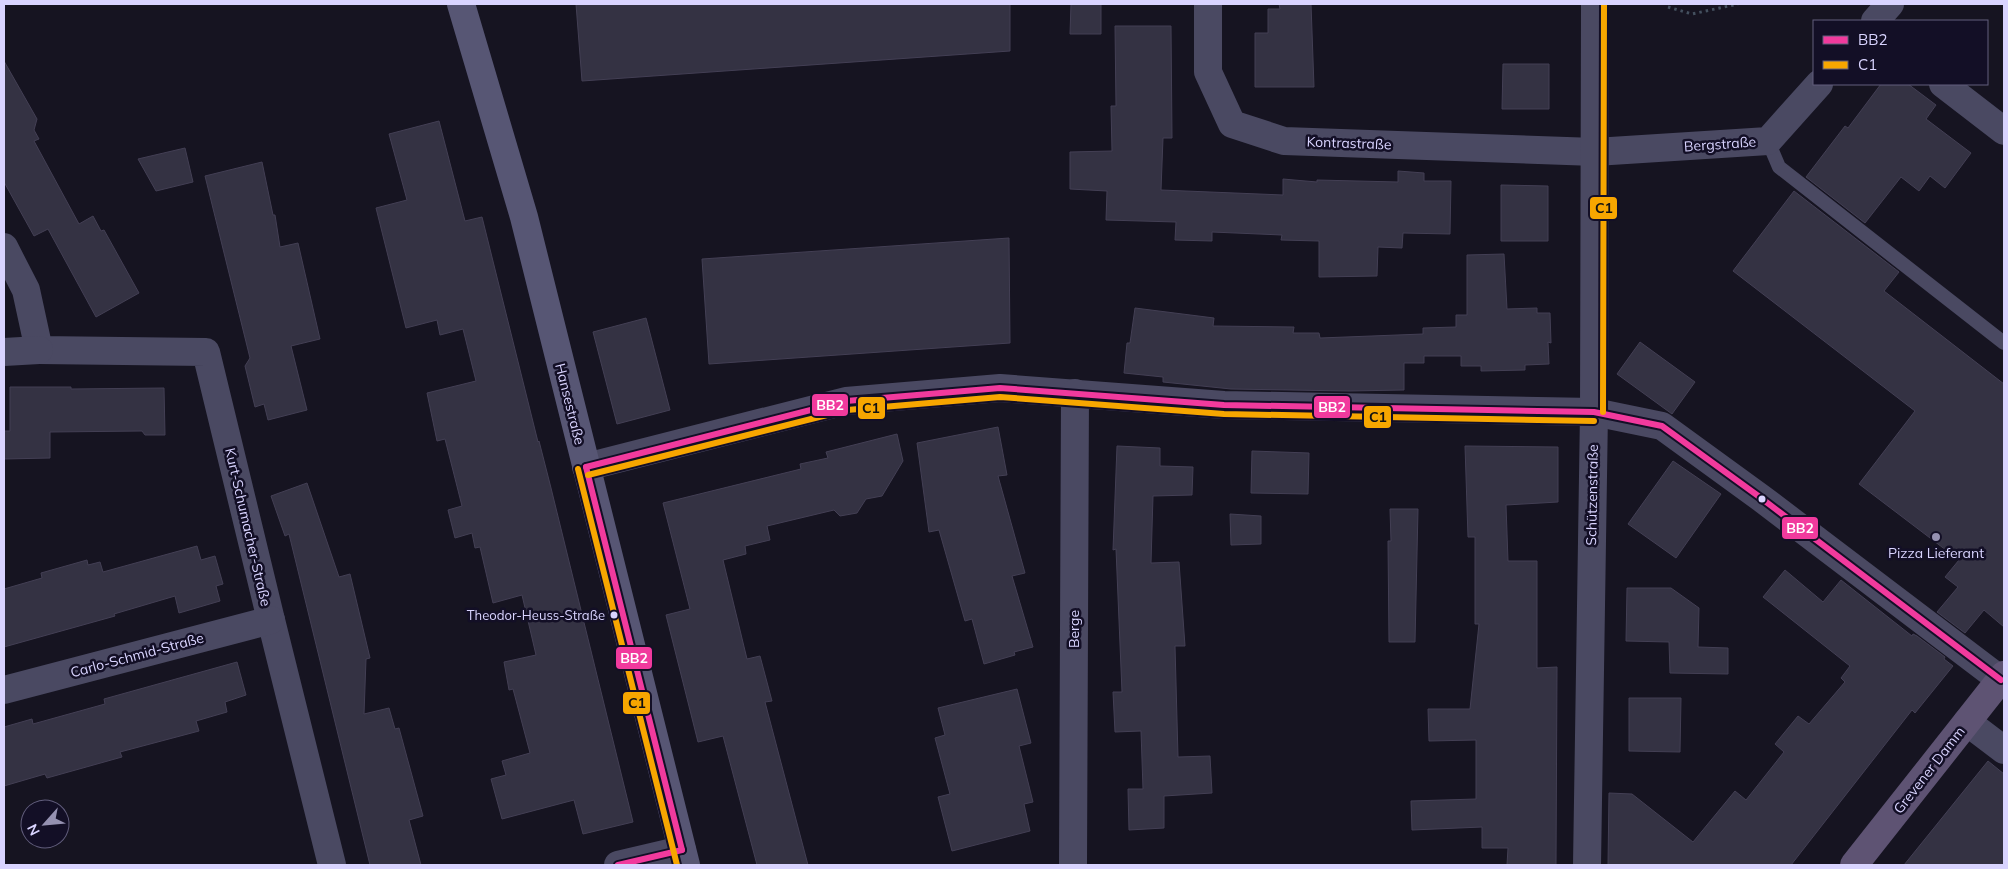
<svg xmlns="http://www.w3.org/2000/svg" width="2008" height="869" viewBox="0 0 2008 869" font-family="Mulish,sans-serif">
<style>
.building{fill:#343243;stroke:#433f54}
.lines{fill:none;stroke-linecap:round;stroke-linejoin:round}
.path{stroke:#44505f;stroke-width:3;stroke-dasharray:2.5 4;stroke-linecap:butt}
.lane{stroke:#4a4962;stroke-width:14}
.street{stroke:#4a4962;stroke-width:28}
.secondary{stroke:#575674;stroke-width:28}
.primary{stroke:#5e5373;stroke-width:28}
.bus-1-casing{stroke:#130f26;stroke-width:10}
.bus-2-casing{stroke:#130f26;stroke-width:10}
.bus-1{stroke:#f13a9d;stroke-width:6}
.bus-2{stroke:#f7a600;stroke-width:6}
.bus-dot{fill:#d9d4ff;stroke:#130f26;stroke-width:2}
.poi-dot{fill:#9591b1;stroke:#130f26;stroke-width:2}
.labels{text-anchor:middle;stroke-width:5;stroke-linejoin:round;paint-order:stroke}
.bus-label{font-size:13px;fill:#d9d4ff;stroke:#130f26;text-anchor:end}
.street-label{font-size:14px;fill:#d9d4ff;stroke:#130f26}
.poi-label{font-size:14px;fill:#d9d4ff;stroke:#130f26}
.line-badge{stroke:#130f26;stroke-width:2}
.badge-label{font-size:14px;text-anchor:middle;font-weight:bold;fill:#fff}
.pale-badge-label{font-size:14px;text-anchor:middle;font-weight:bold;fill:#111}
</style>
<rect width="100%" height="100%" fill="#161421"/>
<!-- building -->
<g class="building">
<path d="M576,4H1010V51L582,81Z"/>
<path d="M1071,4H1101V34H1070Z"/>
<path d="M1279,4H1311L1314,87H1255V33H1268V9H1280Z"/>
<path d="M1115,26H1171L1172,138H1163L1161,190L1283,195V179L1317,182V180L1398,182V171L1424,173V181H1451L1450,234L1403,233L1402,248L1378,247L1377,276L1319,277V241L1281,240L1282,235L1212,232V241L1175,240L1176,222L1106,220L1107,191L1070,189V152L1112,151L1111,106H1116Z"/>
<path d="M4,61L37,119L34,130L39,139L34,141L79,224L93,216L101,231L104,230L139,293L96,317L48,229L34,236L4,182Z"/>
<path d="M1503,64H1549V109H1502Z"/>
<path d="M1881,84H1908L1936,105L1926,119L1971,153L1945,188L1930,176L1919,191L1901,177L1865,223L1806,177L1845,126L1848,128Z"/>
<path d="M439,121L465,221L482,217L538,442L539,441L551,488L633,822L583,834L574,800L502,819L491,779L506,775L502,761L530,753L513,689L509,690L504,662L536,655L522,595L493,603L480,547L475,548L472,533L455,538L448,510L462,506L445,439L437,441L427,393L476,381L463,329L440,335L437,320L406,328L376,208L407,200L389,134Z"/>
<path d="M185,148L193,182L156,191L138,159Z"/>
<path d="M262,162L273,215H275L280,247L298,243L320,339L291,346L307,410L268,420L264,404L255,407L245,366L250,358L205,176Z"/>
<path d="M1501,185L1548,186V241H1501Z"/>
<path d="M1794,191L1899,272L1884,291L2004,384V627L1984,610L1965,633L1937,612L1958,587L1945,577L1959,560L1859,484L1915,411L1733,271Z"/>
<path d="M1009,238L1010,343L709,364L702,259Z"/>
<path d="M1504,254L1507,309L1537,308V313H1550L1551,343L1548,342L1549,364L1525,365V370L1481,371V366H1461V356H1424V363H1404V390L1349,391L1231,389L1163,382V377L1124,373L1127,343H1130L1135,308L1214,318L1213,326L1294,327L1293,333H1319L1320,338L1423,334V328L1456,327V315H1467V255Z"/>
<path d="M646,318L670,410L617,424L593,332Z"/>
<path d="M1640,342L1695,382L1672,414L1617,374Z"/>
<path d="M10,387H71V389L164,388L165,435H145L142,431L50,432V458L4,459V431H10Z"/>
<path d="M998,427L1007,475L998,476L1025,573L1012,576L1033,647L1014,652L1015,655L984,664L972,619L965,621L939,530L929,532L917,443Z"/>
<path d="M897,434L903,461L882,496L866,499L857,513L840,516L834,510L767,526L770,540L745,546L746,554L723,560L747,659L760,656L772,701L765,702L808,865H757L723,736L698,742L666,615L690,609L663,503L801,469L800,464L828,458L826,452Z"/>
<path d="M1117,446L1160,448V466L1193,467L1192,495L1153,496L1151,563L1179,562L1185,646H1175L1178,757L1210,756L1212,793L1164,796V828L1129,830L1128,789H1143L1141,731L1115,732L1113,692H1122L1116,549L1113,550Z"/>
<path d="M1465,446L1558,447V502L1506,505L1508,561H1537V668L1557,667L1556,865H1507L1508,848H1482V827L1412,830L1411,801L1476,799V740L1429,741L1428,709H1470L1479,624H1475V537H1468Z"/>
<path d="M1252,451L1309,453L1308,494L1251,493Z"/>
<path d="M1673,461L1721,494L1676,558L1628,524Z"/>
<path d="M307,483L339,577L350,574L370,658L366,659L364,714L389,708L395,729L399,728L423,816L409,820L421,865H370L289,534L285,536L271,496Z"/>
<path d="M1390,509H1418L1415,642H1389L1388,541H1391Z"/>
<path d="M1230,514L1261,516V544L1231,545Z"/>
<path d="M197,546L201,560L215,556L223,584L216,586L220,601L179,613L175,596L114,614L115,616L4,647V589L42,578L41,573L87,560L88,565L100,562L103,572Z"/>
<path d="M1785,570L1823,602L1841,580L1912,636L1913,634L1917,636L1945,657L1944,659L1953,666L1915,713L1912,710L1791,865H1608L1609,793L1632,794L1693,842L1735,791L1746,800L1784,752L1775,744L1798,716L1809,724L1845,682L1841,678L1850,666L1763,597Z"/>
<path d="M1627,588H1671L1699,608L1698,647L1728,648V674L1670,673L1669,642L1626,641Z"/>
<path d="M237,662L246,695L225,702L227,712L196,721L199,731L120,752L122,757L47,778L45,774L4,786V727L32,719L33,724L105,704L104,699Z"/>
<path d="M1017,689L1031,743L1019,746L1033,802L1024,804L1030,831L952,851L938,797L950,794L935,738L945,735L938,708Z"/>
<path d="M1629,698H1681L1680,752L1629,751Z"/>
<path d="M1988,761L2004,774V865H1904Z"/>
</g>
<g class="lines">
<!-- path -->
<path class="path" d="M1668,7L1692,14L1738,4"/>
<!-- lane -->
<path class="lane" d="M1768,141L1779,167L2004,343"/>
<!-- street -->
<g class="street">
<path d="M1208,4V72L1232,124L1284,141L1595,152L1768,141L1819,84"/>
<path d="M1875,21L1890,4"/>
<path d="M1943,84L2004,131"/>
<path d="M4,247L26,290L39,350L206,352L271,620L332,865"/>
<path d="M4,352L39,350"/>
<path d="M586,467L846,401L1000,388L1224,405L1594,412L1662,426L1761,498L2001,680"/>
<path d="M4,690L271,620"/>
<path d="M1967,722L2004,750"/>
<path d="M618,865L682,850"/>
<path d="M1073,865L1075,393"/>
<path d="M1587,865L1594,412L1595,4"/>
</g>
<!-- secondary -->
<path class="secondary" d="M461,4L524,217L686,865"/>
<!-- primary -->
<path class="primary" d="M1854,865L2004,675"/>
<!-- bus-1 casing -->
<g class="bus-1-casing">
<g id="bus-1">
<path d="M586,467L846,401L1000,388L1224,405L1594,412L1662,426L1761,498L2001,680"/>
<path d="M586,467L682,850"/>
<path d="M618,865L682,850"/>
</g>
</g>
<!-- bus-2 casing -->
<g class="bus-2-casing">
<g id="bus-2">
<path d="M1603,412L1604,4"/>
<path d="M578,469L677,865"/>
<path d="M588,475L847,410L1000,397L1224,414L1594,421"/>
</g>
</g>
<!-- bus-1 -->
<use href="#bus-1" class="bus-1"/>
<!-- bus-2 -->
<use href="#bus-2" class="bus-2"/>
</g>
<!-- markers -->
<g class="bus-dot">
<circle cx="1762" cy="499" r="4.5"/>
<circle cx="614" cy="615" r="4.5"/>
</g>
<circle class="poi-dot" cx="1936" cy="537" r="5"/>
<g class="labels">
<!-- bus labels -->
<g class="bus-label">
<text x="605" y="620">Theodor-Heuss-Straße</text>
</g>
<!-- street labels -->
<g class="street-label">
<text transform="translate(1349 143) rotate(2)" y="5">Kontrastraße</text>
<text transform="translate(1720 144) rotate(-4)" y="5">Bergstraße</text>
<text transform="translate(570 404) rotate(76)" y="5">Hansestraße</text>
<text transform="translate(1592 495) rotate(-89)" y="5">Schützenstraße</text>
<text transform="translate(248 527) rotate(77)" y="5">Kurt-Schumacher-Straße</text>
<text transform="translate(1074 629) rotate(-90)" y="5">Berge</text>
<text transform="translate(137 655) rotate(-15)" y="5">Carlo-Schmid-Straße</text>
<text transform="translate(1929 770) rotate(-52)" y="5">Grevener Damm</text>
</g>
<!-- poi labels -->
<g class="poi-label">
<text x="1936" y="558">Pizza Lieferant</text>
</g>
</g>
<g class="line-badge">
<rect x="1589" y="196" width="29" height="24" rx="5" fill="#f7a600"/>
<rect x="811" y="393" width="38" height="24" rx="5" fill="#f13a9d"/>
<rect x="1313" y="395" width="38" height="24" rx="5" fill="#f13a9d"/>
<rect x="857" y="396" width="29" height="24" rx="5" fill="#f7a600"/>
<rect x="1363" y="405" width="29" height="24" rx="5" fill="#f7a600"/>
<rect x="1781" y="516" width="38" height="24" rx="5" fill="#f13a9d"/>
<rect x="615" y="646" width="38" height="24" rx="5" fill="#f13a9d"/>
<rect x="622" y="691" width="29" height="24" rx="5" fill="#f7a600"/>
</g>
<g class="badge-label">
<text x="830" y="410">BB2</text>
<text x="1332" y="412">BB2</text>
<text x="1800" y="533">BB2</text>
<text x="634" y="663">BB2</text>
</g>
<g class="pale-badge-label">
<text x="1604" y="213">C1</text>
<text x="871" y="413">C1</text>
<text x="1378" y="422">C1</text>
<text x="637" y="708">C1</text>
</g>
<!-- border -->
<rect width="2008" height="869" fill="none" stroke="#d9d4ff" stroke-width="10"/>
<!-- legend -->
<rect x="1813" y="20" width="175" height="65" fill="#130f26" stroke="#625e7d"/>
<rect x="1823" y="36" width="25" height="8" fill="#f13a9d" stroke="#625e7d"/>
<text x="1858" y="45" font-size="15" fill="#d9d4ff">BB2</text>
<rect x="1823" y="61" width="25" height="8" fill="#f7a600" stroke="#625e7d"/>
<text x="1858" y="70" font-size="15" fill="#d9d4ff">C1</text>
<!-- north arrow -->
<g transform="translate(45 824) rotate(243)"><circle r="24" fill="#130f26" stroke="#625e7d"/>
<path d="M0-4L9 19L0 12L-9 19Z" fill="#9591b1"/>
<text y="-8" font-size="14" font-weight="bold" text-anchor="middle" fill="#d9d4ff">N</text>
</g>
</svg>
